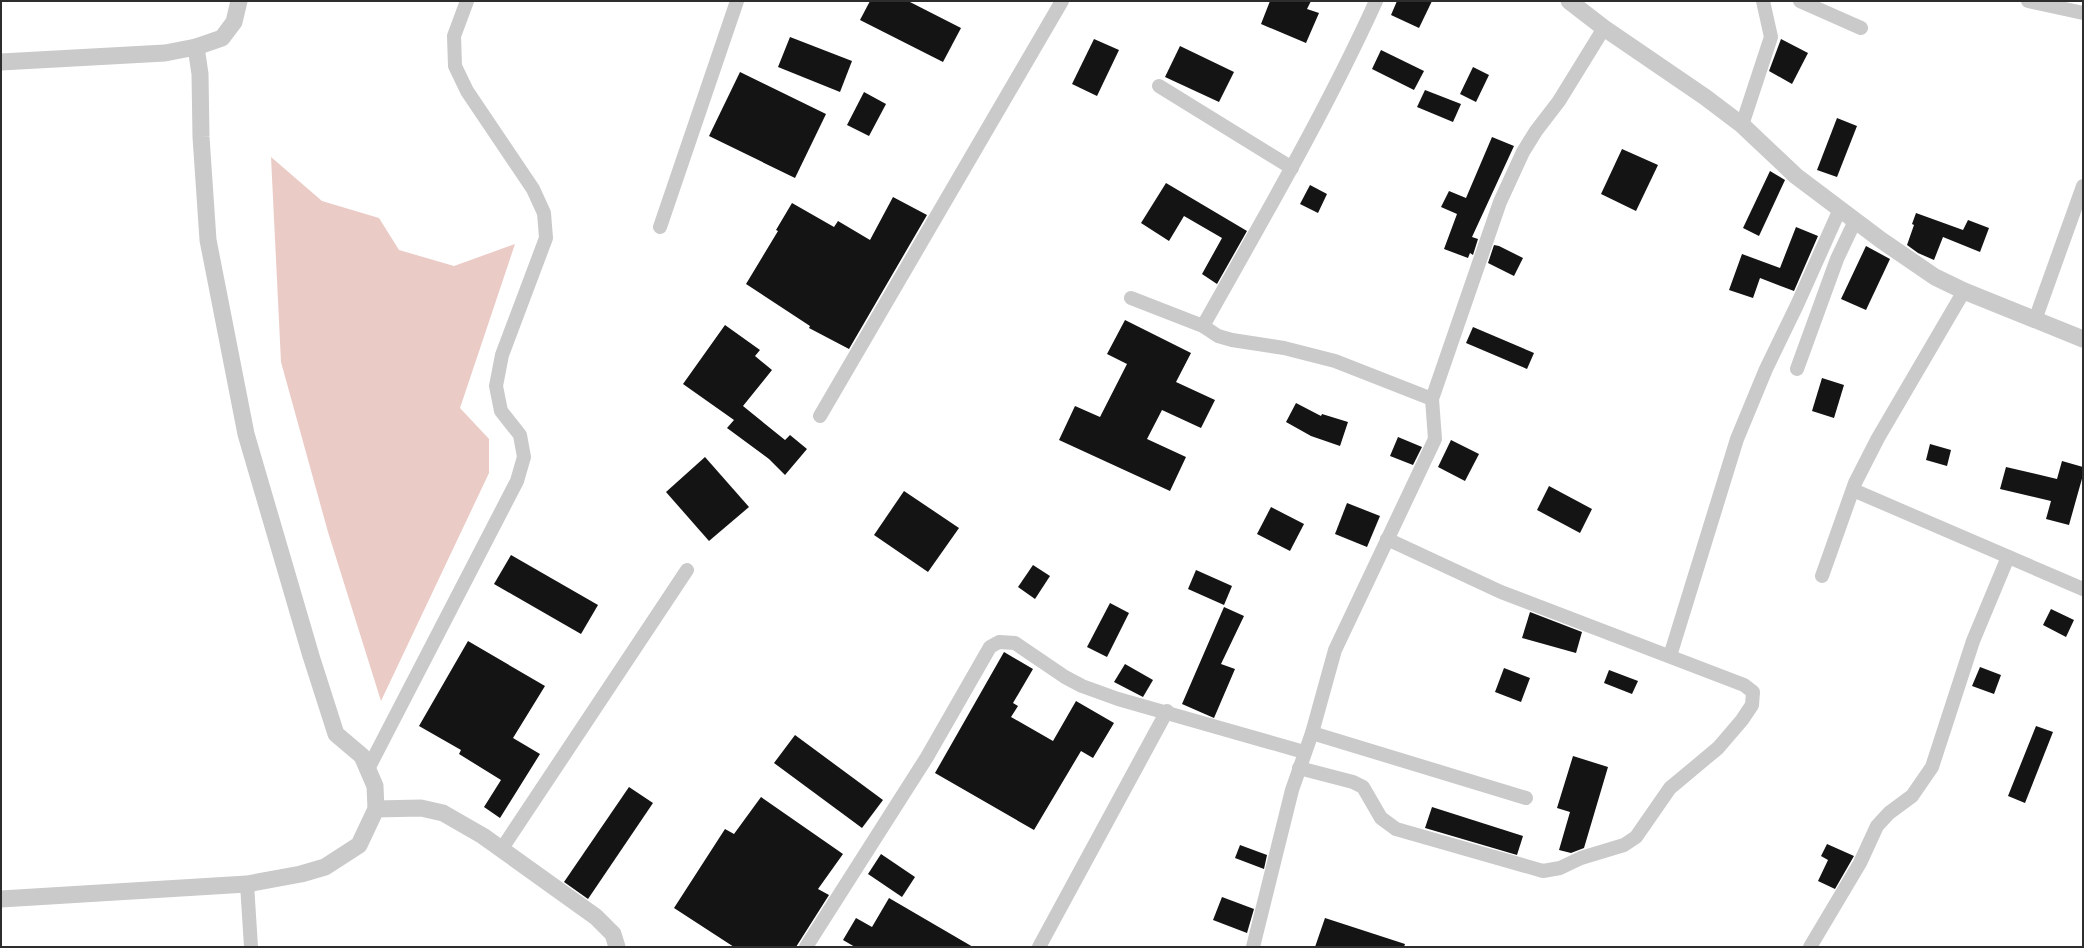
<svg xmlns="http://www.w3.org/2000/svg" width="2084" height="948" viewBox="0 0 2084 948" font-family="'Exo 2',sans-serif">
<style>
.water{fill:#ebcbc6}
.building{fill:#141414}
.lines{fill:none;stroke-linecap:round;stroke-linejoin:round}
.minor{stroke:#cacaca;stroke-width:14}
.tertiary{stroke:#cacaca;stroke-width:17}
</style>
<rect width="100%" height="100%" fill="#fff"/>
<!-- water -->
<path class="water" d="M271,157L322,201L379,218L399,250L454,266L515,244L460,408L489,439V473L381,701L328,532L281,362Z"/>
<!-- building -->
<g class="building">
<path d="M870,1H908L961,28L943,62L860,20Z"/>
<path d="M1270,1H1311L1307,9L1319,13L1306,43L1261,24Z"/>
<path d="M1397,1H1432L1419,28L1391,15Z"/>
<path d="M790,37L852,61L840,92L778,67Z"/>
<path d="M1094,39L1119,50L1097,96L1072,84Z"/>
<path d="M1781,39L1808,53L1792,84L1769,71Z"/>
<path d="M1180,46L1234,72L1219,102L1165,77Z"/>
<path d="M1381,50L1424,71L1414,90L1372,69Z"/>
<path d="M1473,67L1489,75L1476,102L1460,94Z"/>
<path d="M740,72L826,114L795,178L709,136Z"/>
<path d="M1425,90L1461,104L1453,122L1417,107Z"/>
<path d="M864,92L886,104L869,136L847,125Z"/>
<path d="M1837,118L1857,126L1837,177L1817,170Z"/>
<path d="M1492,137L1514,146L1472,237L1478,239L1473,255L1470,253L1468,258L1444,249L1457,214L1441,207L1449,191L1466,198Z"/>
<path d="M1622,149L1658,165L1636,211L1601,194Z"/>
<path d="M1770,171L1785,180L1759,236L1743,228Z"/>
<path d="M1166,183L1247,231L1217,284L1202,274L1222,238L1184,216L1169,241L1141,223Z"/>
<path d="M1310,185L1327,194L1318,213L1300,204Z"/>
<path d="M893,197L927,215L849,349L809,328L810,326L746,284L778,231L776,230L792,203L834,227L838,221L870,240Z"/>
<path d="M1916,213L1963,230L1968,220L1989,228L1980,252L1943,237L1934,260L1918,253L1907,245L1914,225L1912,224Z"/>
<path d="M1796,227L1818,236L1794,291L1760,278L1753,298L1729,290L1742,254L1780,268Z"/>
<path d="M1494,245L1499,246L1523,258L1514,276L1488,263Z"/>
<path d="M1866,246L1890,259L1866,310L1841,299Z"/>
<path d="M1125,320L1191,353L1176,382L1215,400L1201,428L1162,410L1147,439L1186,457L1170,491L1059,440L1075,406L1100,417L1127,364L1107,354Z"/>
<path d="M725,325L760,350L755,356L772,370L743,406L785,440L790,435L807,449L785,475L769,459L727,428L734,420L683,384Z"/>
<path d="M1473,327L1534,353L1527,369L1466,343Z"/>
<path d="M1822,378L1844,385L1834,418L1812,411Z"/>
<path d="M1296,403L1321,416L1322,414L1348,422L1340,446L1311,436L1286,422Z"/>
<path d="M1398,437L1422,447L1413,465L1390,456Z"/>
<path d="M1451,440L1479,454L1465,481L1438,467Z"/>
<path d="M1930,444L1951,450L1947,466L1926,460Z"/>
<path d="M705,457L749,507L709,541L666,492Z"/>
<path d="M2062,461L2083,467V475L2069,525L2046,519L2051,501L2000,489L2006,467L2057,479Z"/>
<path d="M1549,486L1592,509L1580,533L1537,510Z"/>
<path d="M904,491L959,528L928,572L874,535Z"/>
<path d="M1347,503L1380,516L1367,547L1335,534Z"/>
<path d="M1271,507L1304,524L1290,551L1257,534Z"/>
<path d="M511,555L598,605L581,634L494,584Z"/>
<path d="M1033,565L1050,576L1035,599L1018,587Z"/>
<path d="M1196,570L1232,586L1224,605L1188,589Z"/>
<path d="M1110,603L1129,613L1107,657L1087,647Z"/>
<path d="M1224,607L1244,616L1221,664L1235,669L1214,718L1182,704Z"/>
<path d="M2051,609L2074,620L2066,637L2043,625Z"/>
<path d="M1530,612L1582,632L1576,653L1522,638Z"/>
<path d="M468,641L545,686L513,738L540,754L500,818L484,807L501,780L459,754L461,750L419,726Z"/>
<path d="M1004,652L1033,669L1013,703L1018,706L1011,717L1053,741L1076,701L1114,723L1093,758L1081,751L1034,830L935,773Z"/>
<path d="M1125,664L1153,680L1143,697L1114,682Z"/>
<path d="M1980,667L2001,675L1994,694L1972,686Z"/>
<path d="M1504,668L1530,678L1521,702L1495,692Z"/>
<path d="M1609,670L1638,681L1632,694L1604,683Z"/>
<path d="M2036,726L2053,732L2025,803L2008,796Z"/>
<path d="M795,735L883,800L862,828L774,763Z"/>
<path d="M1573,756L1608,767L1584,848L1571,853L1559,850L1570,812L1557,808Z"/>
<path d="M629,787L653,803L588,899L564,882Z"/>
<path d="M761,797L843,854L818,889L829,895L796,947H734L674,908L725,829L734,834Z"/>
<path d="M1432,807L1523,836L1517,855L1425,828Z"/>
<path d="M1827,844L1854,856L1835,889L1818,881L1828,860L1821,856Z"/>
<path d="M1240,845L1267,855L1264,869L1235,858Z"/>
<path d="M881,854L915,877L902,897L868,874Z"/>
<path d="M1222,897L1254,909L1247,933L1213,920Z"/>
<path d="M889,898L973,947H855L843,940L856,918L872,927Z"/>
<path d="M1325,918L1405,944L1404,947H1315Z"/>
</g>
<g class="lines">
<!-- minor -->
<g class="minor">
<path d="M1800,1L1861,28"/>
<path d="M2028,1L2083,13"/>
<path d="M1159,86L1292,168"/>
<path d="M1742,125L1771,37L1763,1"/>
<path d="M660,227L737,1"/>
<path d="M1131,298L1203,326L1218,336L1232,340L1284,348L1335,361L1432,399"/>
<path d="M2035,320L2083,186"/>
<path d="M1203,326C1263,219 1325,113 1376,1"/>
<path d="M1797,369L1837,259L1855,221"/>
<path d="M820,416L1062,1"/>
<path d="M1853,490L2083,589"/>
<path d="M1822,576L1855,483L1878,438L1964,291"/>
<path d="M1670,656L1737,439L1766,369L1797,305L1840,209"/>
<path d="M1312,733L1526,798"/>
<path d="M1299,768L1353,782L1363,787L1381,818L1396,829L1543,871L1560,868L1581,858L1624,845L1636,837L1670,788L1718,748L1742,720L1752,705L1753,692L1744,685L1501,592L1387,539"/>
<path d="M368,769L517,481L524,457L520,435L501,411L496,386L502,355L546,238L544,213L533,189L467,91L455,66L454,36L467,1"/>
<path d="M501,850L687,570"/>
<path d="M247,884L251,947"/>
<path d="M806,947L927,757L990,647L999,642L1015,643L1065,677L1082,686L1118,699L1304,752"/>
<path d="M1039,947L1167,711"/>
<path d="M1253,947L1292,790L1312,733L1335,650L1435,439L1432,399L1500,202L1523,152L1536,131L1559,101L1604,28"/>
<path d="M1810,947L1860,863L1877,826L1889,813L1912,796L1932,767L1973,641L2008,557"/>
</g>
<!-- tertiary -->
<g class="tertiary">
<path d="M1569,1L1604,28L1705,97L1742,125L1796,176L1881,240L1935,277L1964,291L2083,339"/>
<path d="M1,62L165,53L196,47L222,38L234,22L239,1"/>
<path d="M376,809L421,808L443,813L483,836L596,917L613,934L617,947"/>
<path d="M1,899L247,884L301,874L325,867L359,845L376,809L375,786L362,756L336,734L311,656L246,434L208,240L201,137L200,74L196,47"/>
</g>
</g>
<!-- border -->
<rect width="2084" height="948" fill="none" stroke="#2d2d2d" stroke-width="4"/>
</svg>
